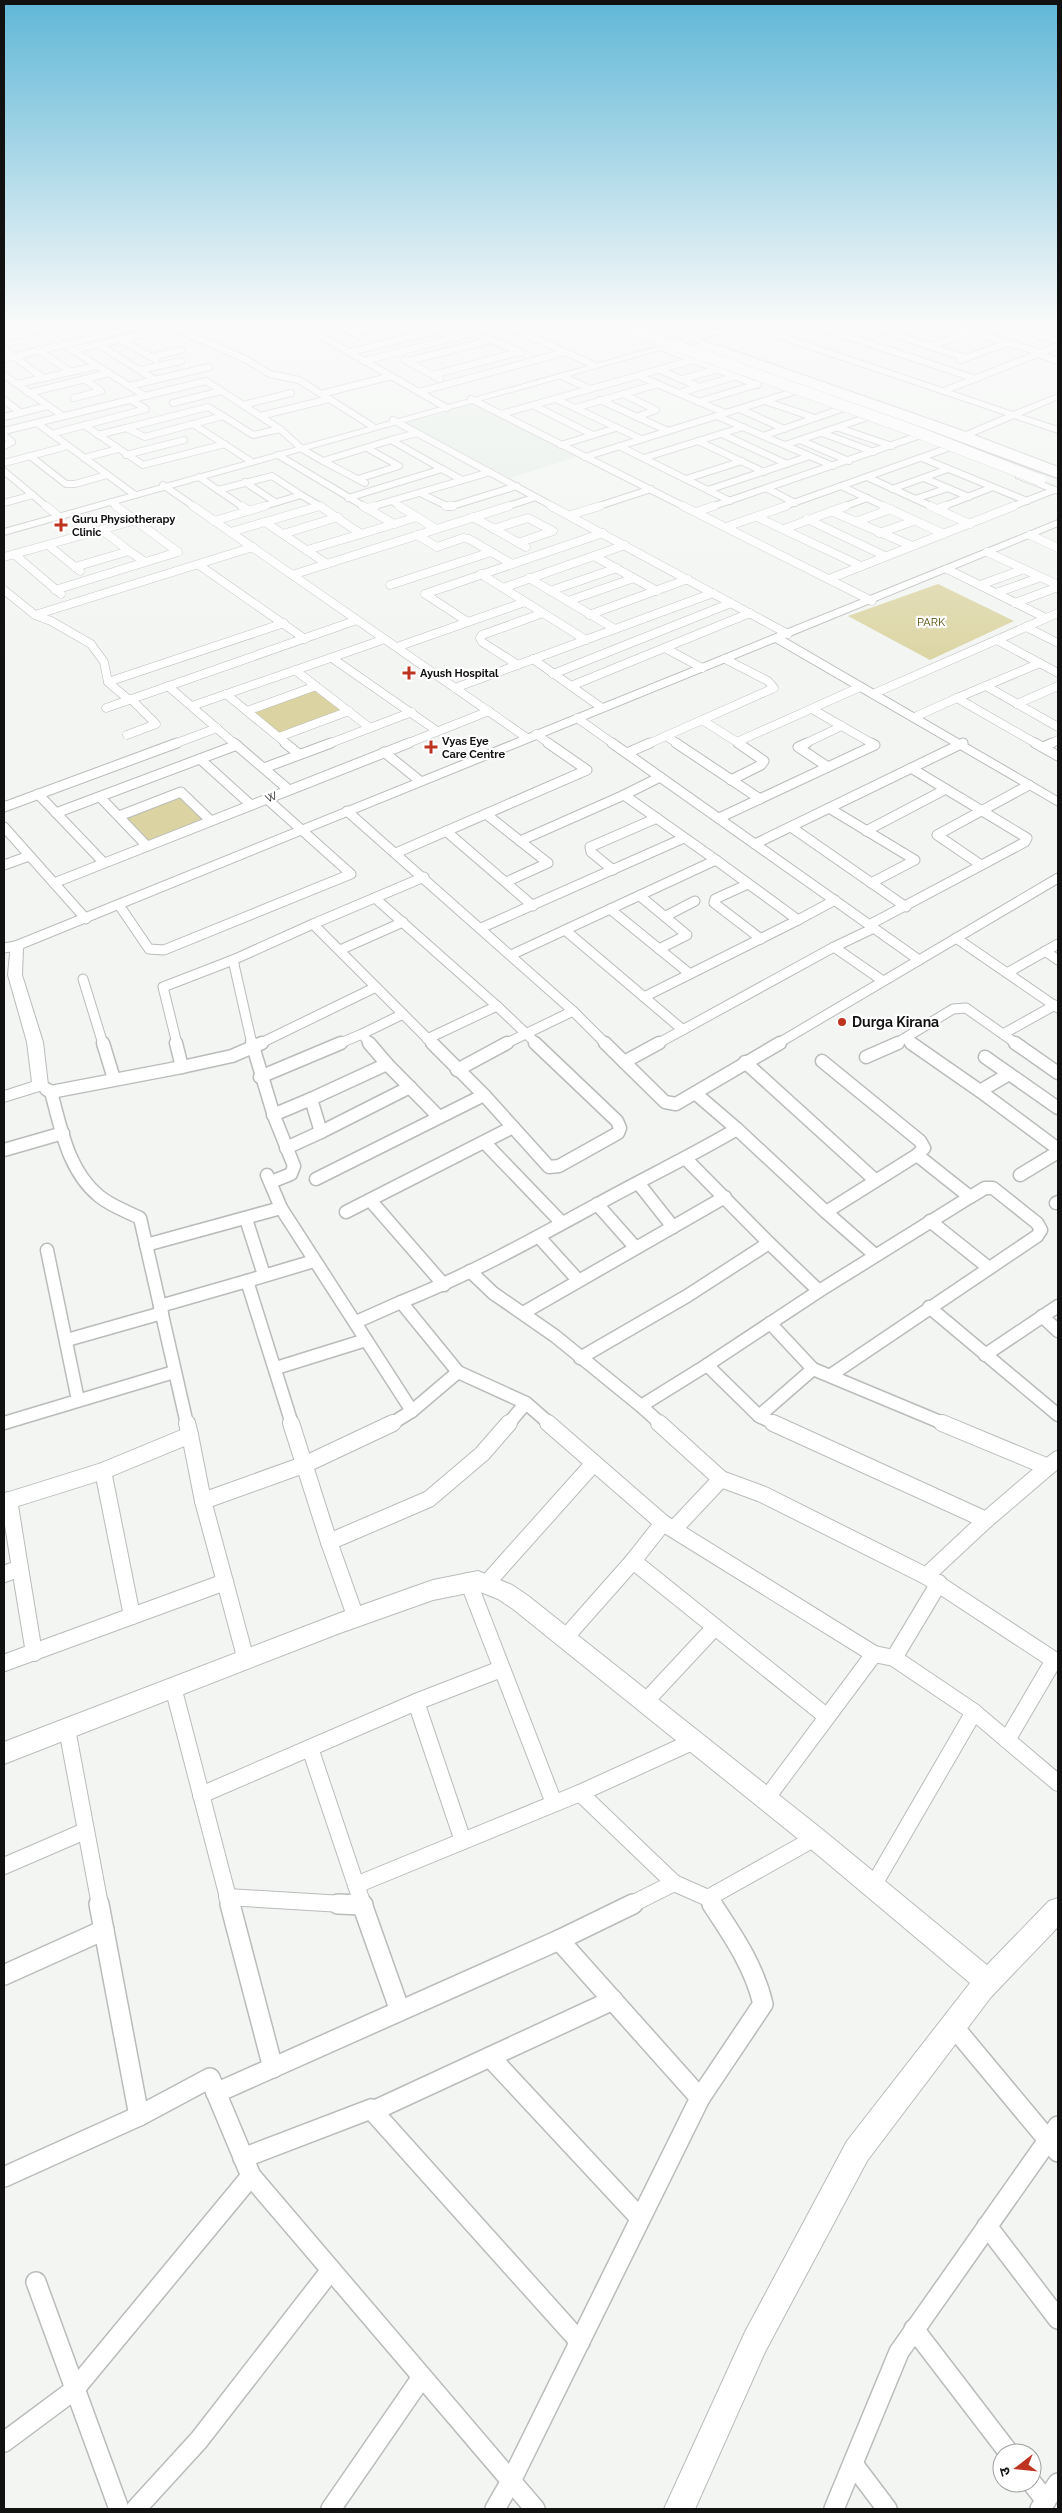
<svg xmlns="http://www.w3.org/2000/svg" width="1062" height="2513" viewBox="0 0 1062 2513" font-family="Raleway,'Noto Sans Devanagari',sans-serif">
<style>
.built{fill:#e2ece4}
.green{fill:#dbd4a2}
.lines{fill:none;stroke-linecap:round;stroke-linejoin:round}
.street-far5-casing{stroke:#b9bcba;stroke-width:8}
.street-far4-casing{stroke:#b9bcba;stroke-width:9}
.street-far3-casing{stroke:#b9bcba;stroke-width:11}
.street-far2-casing{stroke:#b9bcba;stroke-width:15}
.street-far1-casing{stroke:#b9bcba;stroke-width:18}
.street-casing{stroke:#b9bcba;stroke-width:22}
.secondary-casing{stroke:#b9bcba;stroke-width:2}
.highway-casing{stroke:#b9bcba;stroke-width:3}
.street-far5{stroke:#fff;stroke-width:6}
.street-far4{stroke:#fff;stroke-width:8}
.street-far3{stroke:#fff;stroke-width:9}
.street-far2{stroke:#fff;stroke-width:12}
.street-far1{stroke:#fff;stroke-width:16}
.street{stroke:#fff;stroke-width:19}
.secondary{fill:#fff;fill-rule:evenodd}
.highway{fill:#fff;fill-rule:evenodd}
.highway-bridge-casing{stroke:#b9bcba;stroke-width:12;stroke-linecap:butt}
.highway-bridge{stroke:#fff;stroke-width:11}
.poi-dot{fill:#bf3321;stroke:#fff;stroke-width:2}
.labels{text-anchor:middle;stroke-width:4.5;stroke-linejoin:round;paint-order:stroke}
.far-poi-label{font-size:11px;font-weight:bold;fill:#101110;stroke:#fff;text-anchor:start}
.far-park-label{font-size:11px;fill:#504800;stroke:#fff}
.far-street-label{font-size:11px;fill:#101110;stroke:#fff}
.poi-label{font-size:14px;font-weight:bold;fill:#101110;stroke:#fff;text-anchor:start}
</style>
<rect width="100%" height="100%" fill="#f2f5f2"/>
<!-- built -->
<path class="built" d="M473,404L576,457L510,478L406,423Z"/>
<!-- green -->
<g class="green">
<path d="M938,584L1014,621L930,660L848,616Z"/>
<path d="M316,688L343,709L279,733L253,711Z"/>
<path d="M180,796L205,820L149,842L124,817Z"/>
</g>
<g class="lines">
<!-- street-far5 casing -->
<g class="street-far5-casing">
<g id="street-far5">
<path d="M291,319L447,408"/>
<path d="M329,319L358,336"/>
<path d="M420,319L442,329"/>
<path d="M929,319L1042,353"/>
<path d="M986,319L1058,341"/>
<path d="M1041,319L1058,324"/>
<path d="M4,321L15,319"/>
<path d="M159,321L245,359L270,374L299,380L372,426"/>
<path d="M498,322L594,365"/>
<path d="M339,325L365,319"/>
<path d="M814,325L976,379"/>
<path d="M1011,327L1032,319"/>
<path d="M875,328L966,358"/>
<path d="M352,332L406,319"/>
<path d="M781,335L835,319"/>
<path d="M846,336L904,319"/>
<path d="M485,337L522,353"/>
<path d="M4,338L92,319"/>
<path d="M120,339L156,360"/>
<path d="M63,344L145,396"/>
<path d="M98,344L155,380"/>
<path d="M931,346L972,332"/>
<path d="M663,348L757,385"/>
<path d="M4,349L43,378"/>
<path d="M38,350L71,372"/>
<path d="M73,350L156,331"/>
<path d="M350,352L483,319"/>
<path d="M1038,354L1058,361"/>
<path d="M151,357L181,350"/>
<path d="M4,359L167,320"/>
<path d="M405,360L440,379"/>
<path d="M960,360L1007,343"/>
<path d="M364,361L504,325"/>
<path d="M408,361L491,340"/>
<path d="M140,370L181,361"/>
<path d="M660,370L699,387"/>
<path d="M4,375L63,416"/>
<path d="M433,375L519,352"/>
<path d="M562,376L590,389"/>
<path d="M639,376L725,413"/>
<path d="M682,379L719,369"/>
<path d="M17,384L97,366"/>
<path d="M129,386L209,367"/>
<path d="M946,390L1058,346"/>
<path d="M419,392L565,352"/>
<path d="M29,393L109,373"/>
<path d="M679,393L737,376"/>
<path d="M321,394L392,376"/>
<path d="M623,394L656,410L636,417"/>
<path d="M74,398L101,391L84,379"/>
<path d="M471,399L685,507"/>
<path d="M556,399L641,439"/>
<path d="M4,400L21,413"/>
<path d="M600,400L668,431"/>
<path d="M765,401L815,418"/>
<path d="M698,402L758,384"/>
<path d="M173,403L221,391"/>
<path d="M243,405L291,393"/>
<path d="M533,405L593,435"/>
<path d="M575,408L658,384"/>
<path d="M740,409L784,429"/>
<path d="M501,414L697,359"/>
<path d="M223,416L253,435L280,429"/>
<path d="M260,416L329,399"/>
<path d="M717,416L833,466"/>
<path d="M4,417L48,406"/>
<path d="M393,420L554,507"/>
<path d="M37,423L135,495"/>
<path d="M84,425L143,465L225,444"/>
<path d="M126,428L208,407L223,416L193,424"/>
<path d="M839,428L892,446"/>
<path d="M4,431L206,381L280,429L302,449L323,461L391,440"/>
<path d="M417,433L391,440L442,469"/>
<path d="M822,433L874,452"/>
<path d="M51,434L146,409L131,400"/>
<path d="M722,434L787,464"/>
<path d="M4,435L12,442L4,446"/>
<path d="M98,435L126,428L145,437L193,424L252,462"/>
<path d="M763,436L841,409"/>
<path d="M800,440L849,461"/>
<path d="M698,441L764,472"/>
<path d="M561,445L616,428"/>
<path d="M785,445L865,418"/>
<path d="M619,446L730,501"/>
<path d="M126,455L184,440"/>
<path d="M278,455L365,507"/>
<path d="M30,456L66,484H75L107,475"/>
<path d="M585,457L793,392"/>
<path d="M84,458L118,449"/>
<path d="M644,458L743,427"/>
<path d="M922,458L1027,501"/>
<path d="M323,461L365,483"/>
<path d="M4,463L68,446"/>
<path d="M4,471L47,507"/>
<path d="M199,477L243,507"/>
<path d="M867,477L933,507"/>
<path d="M924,478L969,497"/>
<path d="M358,479L399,466L367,448"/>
<path d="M686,479L742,461"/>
<path d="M245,482L275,502"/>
<path d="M163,485L195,507"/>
<path d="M841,486L886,507"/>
<path d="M768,489L795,503"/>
<path d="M892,489L948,469"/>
<path d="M218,490L272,476L301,495"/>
<path d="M708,490L810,456"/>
<path d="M420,493L449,507"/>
<path d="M348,498L442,469L462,480"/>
<path d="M915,499L948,488"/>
<path d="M392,501L401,507"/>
<path d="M111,502L118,507"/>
<path d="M4,503L33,495"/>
<path d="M261,507L301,495L320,506"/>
<path d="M317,507H321"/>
<path d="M371,507L490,472"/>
<path d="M449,507L517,486"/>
<path d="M505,507L536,497"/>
<path d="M596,507L651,489"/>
<path d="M711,507L918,436"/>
<path d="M782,507L948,448"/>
<path d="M843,507L867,498"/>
<path d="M942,507L993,487"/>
<path d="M1011,507L1054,490"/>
</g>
</g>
<!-- street-far4 casing -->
<g class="street-far4-casing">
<g id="street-far4">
<path d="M46,506L56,514"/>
<path d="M193,506L527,738"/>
<path d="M242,506L248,510"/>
<path d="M363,506L394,524"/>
<path d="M399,506L417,517"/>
<path d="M446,506H453"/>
<path d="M551,506L788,634"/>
<path d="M683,506L872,601"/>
<path d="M883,506L944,534"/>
<path d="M930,506L970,524"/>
<path d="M367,508L375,506"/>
<path d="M937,509L945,506"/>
<path d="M831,511L912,546"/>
<path d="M696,512L714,506"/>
<path d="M571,515L600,506"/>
<path d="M473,517L526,547"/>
<path d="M757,517L861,566"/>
<path d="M807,519L885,556"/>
<path d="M214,521L265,506"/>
<path d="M265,522L320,506L361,534L417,517L436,529"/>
<path d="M855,522L891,509"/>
<path d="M726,527L786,506"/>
<path d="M493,529L528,518L553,531L518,543"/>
<path d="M784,529L846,506"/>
<path d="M102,530L129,551"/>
<path d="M231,532L265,522L327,564"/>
<path d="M879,533L914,521"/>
<path d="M283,534L338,517"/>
<path d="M417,535L437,547L463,538L469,539L512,564"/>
<path d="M1030,535L1058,548"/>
<path d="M48,545L80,571"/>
<path d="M307,550L361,534"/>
<path d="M987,552L1058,585"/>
<path d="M14,554L61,594"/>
<path d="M594,556L657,591"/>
<path d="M4,557L136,520"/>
<path d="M199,565L305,639"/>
<path d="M75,567L129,551L145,562"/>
<path d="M947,569L1046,618"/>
<path d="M481,574L586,640"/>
<path d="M292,575L509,506"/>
<path d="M529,578L615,629"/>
<path d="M829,579L1014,506"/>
<path d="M390,585L491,552"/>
<path d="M980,585L1024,569"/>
<path d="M503,588L625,545"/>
<path d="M4,590L35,615L253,547"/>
<path d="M55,590L178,552L116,506"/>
<path d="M550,591L617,568"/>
<path d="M996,593L1041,577"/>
<path d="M568,601L634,578"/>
<path d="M1015,603L1058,587"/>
<path d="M35,615L51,621L91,644L104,662L108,682L129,700"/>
<path d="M589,615L688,579"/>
<path d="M468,622L525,602"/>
<path d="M1026,627L1058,643"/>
<path d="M997,640L1058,673"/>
<path d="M397,647L468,622L425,594L603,533"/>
<path d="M665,648L702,668"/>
<path d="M332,658L437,731"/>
<path d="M533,659L602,708"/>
<path d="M518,665L482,642L480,638L482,635L543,613"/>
<path d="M295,670L370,728"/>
<path d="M553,674L731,603"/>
<path d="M108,682L284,623"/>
<path d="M168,686L235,744"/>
<path d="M571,686L750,613"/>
<path d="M986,686L1058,727"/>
<path d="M455,688L713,593"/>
<path d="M226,694L287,744"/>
<path d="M873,694L1058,613"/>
<path d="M957,698L1040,663"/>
<path d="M1017,704L1058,686"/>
<path d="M192,706L385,639"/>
<path d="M106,708L357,620"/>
<path d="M812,709L873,744"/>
<path d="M247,711L316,686"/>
<path d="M917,716L957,698L1037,744"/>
<path d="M577,718L614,744"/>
<path d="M702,720L774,688L768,681L725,659"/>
<path d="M536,734L550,744"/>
<path d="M127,735L156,724L131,699"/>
<path d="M666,736L678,744"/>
<path d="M279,737L349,711"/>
<path d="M737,742L740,744"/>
<path d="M174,744L217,728"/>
<path d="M328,744L412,712"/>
<path d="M406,744L489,711"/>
<path d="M648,744L702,720L737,742L860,687"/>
<path d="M804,744L842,726"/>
<path d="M961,744L963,743"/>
<path d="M1050,744L1058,740"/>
</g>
</g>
<!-- street-far3 casing -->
<g class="street-far3-casing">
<g id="street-far3">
<path d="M234,743L289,790"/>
<path d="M285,743L299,754"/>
<path d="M612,743L919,960"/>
<path d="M676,743L760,799"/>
<path d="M807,743L798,747L828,767"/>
<path d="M1035,743L1058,756"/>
<path d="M1043,747L1052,743"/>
<path d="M384,752L420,781"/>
<path d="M627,753L650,743"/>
<path d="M200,759L251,805"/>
<path d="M264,768L331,743"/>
<path d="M731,780L761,765L764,761L738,743"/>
<path d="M38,794L104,863"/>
<path d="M100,797L147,846"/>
<path d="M4,807L177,743"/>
<path d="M829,808L915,860L871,883"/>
<path d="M347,811L573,1011L606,1044"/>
<path d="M56,813L237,745"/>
<path d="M486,814L548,863L506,882"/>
<path d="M119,816L181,792L211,821"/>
<path d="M719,818L875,745L871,743"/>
<path d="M4,827L86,919"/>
<path d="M791,827L906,907"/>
<path d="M446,831L533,906"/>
<path d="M866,831L946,789"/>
<path d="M520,841L624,795"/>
<path d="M755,844L963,743"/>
<path d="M396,853L587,770L548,743"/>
<path d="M716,860L798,920L835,900"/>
<path d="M4,865L29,856"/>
<path d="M981,865L937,835L1029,785"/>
<path d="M613,870L591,852L590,847L657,818"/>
<path d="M424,877L313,924L433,1044"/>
<path d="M54,883L409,743"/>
<path d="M748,884L715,899L714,903L761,939"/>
<path d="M640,896L687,935L659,949"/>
<path d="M375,898L497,1006L427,1039"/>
<path d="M119,905L149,949L164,950L351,874L267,799"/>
<path d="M610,909L690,974"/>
<path d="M666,916L695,901"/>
<path d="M869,925L1025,842L1027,838L911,768"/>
<path d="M481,928L684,838"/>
<path d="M565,930L683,1030"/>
<path d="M956,938L1058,1008"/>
<path d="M834,947L874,928"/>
<path d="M4,948L16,946"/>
<path d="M340,950L403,922"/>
<path d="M1045,951L1058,960"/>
<path d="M511,955L716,860L624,795L660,777"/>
<path d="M233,960L252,1044"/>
<path d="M1007,973L1058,944"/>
<path d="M83,979L103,1044"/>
<path d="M644,997L798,920"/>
<path d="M497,1006L537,1044"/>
<path d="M1003,1034L1055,1005"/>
<path d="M906,1039L913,1044"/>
<path d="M177,1044L163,987L233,960L313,924"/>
<path d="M259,1044L376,987"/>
<path d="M338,1044L362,1034"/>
<path d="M370,1044L362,1034L403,1014"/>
<path d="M505,1044L573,1011"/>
<path d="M657,1044L834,947L883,981"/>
<path d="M777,1044L1058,878"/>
<path d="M895,1044L953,1009L966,1008L1017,1044"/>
</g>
</g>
<!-- street-far2 casing -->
<g class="street-far2-casing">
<g id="street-far2">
<path d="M103,1043L114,1079"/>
<path d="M176,1043L182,1067L232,1056L262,1043"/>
<path d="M252,1043L274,1116L294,1166L291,1174L271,1182"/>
<path d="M432,1043L484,1095L549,1167L559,1166L618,1133L620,1128L617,1121L535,1043"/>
<path d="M605,1043L665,1102L676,1104L780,1043"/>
<path d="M911,1043L980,1091"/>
<path d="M1015,1043L1058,1073"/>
<path d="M866,1057L898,1043"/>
<path d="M985,1057L1058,1108"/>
<path d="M822,1061L920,1141L924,1148L917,1155"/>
<path d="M624,1062L659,1043"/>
<path d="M745,1062L875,1180"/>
<path d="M387,1064L439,1117"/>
<path d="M457,1070L507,1043"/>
<path d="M1009,1074L980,1091L1058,1149"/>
<path d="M260,1077L341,1043"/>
<path d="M46,1089L51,1092L182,1067"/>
<path d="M51,1092C61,1128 68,1171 99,1196C111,1206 126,1211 140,1218L187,1424"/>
<path d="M273,1115L311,1099"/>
<path d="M737,1129L826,1212L917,1155L970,1197L819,1291"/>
<path d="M321,1132L410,1087"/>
<path d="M485,1143L562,1223"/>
<path d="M286,1148L321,1132L311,1099L387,1064L369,1043"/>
<path d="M4,1150L63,1133"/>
<path d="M267,1175L281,1208L412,1411"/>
<path d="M1020,1175L1058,1152"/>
<path d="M316,1179L484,1095"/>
<path d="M639,1184L673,1227"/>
<path d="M370,1200L444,1285"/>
<path d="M1056,1203L1058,1202"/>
<path d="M597,1204L635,1247"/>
<path d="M346,1212L513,1127"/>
<path d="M826,1212L875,1255"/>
<path d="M246,1219L264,1275"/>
<path d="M930,1221L989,1268"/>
<path d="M539,1237L578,1280"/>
<path d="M146,1245L281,1208"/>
<path d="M47,1250L78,1400"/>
<path d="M470,1271L493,1293L555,1336L641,1406L707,1365L759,1416L813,1369L945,1424"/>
<path d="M247,1281L314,1261"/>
<path d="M160,1306L247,1281L292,1424"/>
<path d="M929,1307L1058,1415"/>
<path d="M523,1313L725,1197"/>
<path d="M1042,1316L1058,1331"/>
<path d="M356,1322L401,1302"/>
<path d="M770,1323L813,1369"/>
<path d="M67,1340L162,1313"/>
<path d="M985,1355L1058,1306"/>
<path d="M580,1358L687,1296L769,1243L686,1159"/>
<path d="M707,1365L819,1291L769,1243"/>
<path d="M276,1368L366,1340"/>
<path d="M458,1372L401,1302C469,1275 532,1240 596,1205C643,1179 691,1156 737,1129L695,1093"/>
<path d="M831,1375L1037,1236L1041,1230L1037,1223L993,1188H985L970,1197"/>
<path d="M641,1406L661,1424"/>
<path d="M759,1416L776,1424"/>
<path d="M4,1423L174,1372"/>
<path d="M391,1424L412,1411L458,1372L526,1403"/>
<path d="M508,1424L526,1403L550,1424"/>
</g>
</g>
<!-- street-far1 casing -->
<g class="street-far1-casing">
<g id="street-far1">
<path d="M291,1423L329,1542L356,1618"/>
<path d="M548,1423L594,1463"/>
<path d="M659,1423L721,1479L762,1494L926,1576"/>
<path d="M773,1423L986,1520"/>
<path d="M942,1423L1048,1467L986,1520L926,1576L1054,1660L1007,1740"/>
<path d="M190,1435L203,1501L225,1582"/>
<path d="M1048,1467L1058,1459"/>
<path d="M103,1471L132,1616"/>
<path d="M9,1500L20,1568"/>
<path d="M203,1501L306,1464L393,1423"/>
<path d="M4,1502L103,1471L190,1435L187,1423"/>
<path d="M663,1523L874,1654"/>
<path d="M674,1529L721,1479"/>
<path d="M329,1542L429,1499L482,1454L509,1423"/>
<path d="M4,1574L20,1568L34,1653"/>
<path d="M468,1581L554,1803"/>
<path d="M486,1584L594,1463L663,1523L633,1561"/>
<path d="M564,1639L633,1561L826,1716"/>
<path d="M894,1658L939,1583"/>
<path d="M4,1663L225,1582L246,1660"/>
<path d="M173,1687L230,1905"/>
<path d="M416,1702L463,1841"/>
<path d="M645,1702L715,1627"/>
<path d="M67,1729L100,1905"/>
<path d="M310,1748L356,1885"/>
<path d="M201,1795L416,1702L501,1669"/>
<path d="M766,1799L874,1654L894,1658L974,1712L1058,1783"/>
<path d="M4,1866L85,1831"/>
<path d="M674,1883L580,1793L694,1741"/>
<path d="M873,1886L974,1712"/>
<path d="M227,1897L359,1905"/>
<path d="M708,1898L815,1838"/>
<path d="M363,1905L356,1885L580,1793"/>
<path d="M630,1905L674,1883L708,1898L713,1905"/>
</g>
</g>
<!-- street casing -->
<g class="street-casing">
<g id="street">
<path d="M230,1904L273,2068"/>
<path d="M338,1904L363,1905"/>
<path d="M362,1904L400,2011"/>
<path d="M559,1940L633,1904"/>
<path d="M4,1975L104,1930"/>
<path d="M953,2026L1058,2152"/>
<path d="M490,2057L640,2218"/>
<path d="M216,2093L559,1940L700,2098L511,2481L495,2509"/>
<path d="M700,2098L763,2004C754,1966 733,1936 712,1904"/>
<path d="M373,2111L613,2000"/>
<path d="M139,2116L210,2078L251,2176L535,2509"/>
<path d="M243,2158L371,2109L580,2342"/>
<path d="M4,2177L139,2116L99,1904"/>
<path d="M987,2226L1058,2319"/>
<path d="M36,2282L119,2509"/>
<path d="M914,2329L1009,2453"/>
<path d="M4,2442L74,2390L251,2176"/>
<path d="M853,2464L887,2509"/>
<path d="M1032,2483L1046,2501"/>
<path d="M136,2509L199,2440L331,2270"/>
<path d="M331,2509L422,2377"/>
<path d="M834,2509L899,2352L1058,2126"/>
<path d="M1040,2509L1058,2483"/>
</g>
</g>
<!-- secondary casing -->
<g class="secondary-casing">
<g id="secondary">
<path d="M583,319H595L625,331L618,333Z"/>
<path d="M632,319H644L693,336L754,319H767L752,324L1013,412L1058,394V399L1021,415L1058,427V433L1014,418L974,435L1058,467V473L975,441L692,341L4,535V529L685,339ZM744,327L1006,415L966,432L700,339Z"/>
<path d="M1016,474H1022L1058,488V494L1016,478Z"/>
<path d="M1058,520V526L785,638L1058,797V806L775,642L23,948L22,975L43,1042L48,1085L46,1089L4,1102V1091L32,1082L27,1042L8,975L11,943Z"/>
<path d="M478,1571L512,1585L527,1595L823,1830L987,1965L1049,1901L1058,1898V1927L991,1997L867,2161L765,2352L695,2509H664L745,2332L847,2141L970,1983L807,1846L513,1609L498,1599L478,1591L433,1600L340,1633L4,1764V1742L340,1613L433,1580Z"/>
</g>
</g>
<!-- highway casing -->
<g class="highway-casing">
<g id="highway">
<path d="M618,319H633L674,335L666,337Z"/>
<path d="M699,343L932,424L1058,471V478L924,428L695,348V344Z"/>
</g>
</g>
<!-- street-far5 -->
<use href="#street-far5" class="street-far5"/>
<!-- street-far4 -->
<use href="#street-far4" class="street-far4"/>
<!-- street-far3 -->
<use href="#street-far3" class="street-far3"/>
<!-- street-far2 -->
<use href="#street-far2" class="street-far2"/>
<!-- street-far1 -->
<use href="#street-far1" class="street-far1"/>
<!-- street -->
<use href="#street" class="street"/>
<!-- secondary -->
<use href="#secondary" class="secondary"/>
<!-- highway -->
<use href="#highway" class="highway"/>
<!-- highway-bridge casing -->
<g class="highway-bridge-casing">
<path id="highway-bridge" d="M601,319L909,429L1040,480"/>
</g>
<!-- highway-bridge -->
<use href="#highway-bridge" class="highway-bridge"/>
</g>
<!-- sky -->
<linearGradient id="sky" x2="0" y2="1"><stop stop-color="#60b7d7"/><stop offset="0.48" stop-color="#f9faf9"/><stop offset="1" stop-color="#f9faf9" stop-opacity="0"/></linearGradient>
<rect width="1062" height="671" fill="url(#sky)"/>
<!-- markers -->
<g class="poi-dot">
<path d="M58.5 517.5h5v5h5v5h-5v5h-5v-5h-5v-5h5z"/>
<path d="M406.5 665.5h5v5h5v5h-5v5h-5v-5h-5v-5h5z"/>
<path d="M428.5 739.5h5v5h5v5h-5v5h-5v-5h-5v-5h5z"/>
<circle cx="842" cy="1022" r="5"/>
</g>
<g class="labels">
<!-- far-poi labels -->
<g class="far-poi-label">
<text x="72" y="523">Guru Physiotherapy<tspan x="72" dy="13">Clinic</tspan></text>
<text x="420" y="677">Ayush Hospital</text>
<text x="442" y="745">Vyas Eye<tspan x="442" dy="13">Care Centre</tspan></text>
</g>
<!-- far-park labels -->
<g class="far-park-label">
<text x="931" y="626">PARK</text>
</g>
<!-- far-street labels -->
<g class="far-street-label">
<text transform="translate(271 797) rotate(-22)" y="4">W</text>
</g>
<!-- poi labels -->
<g class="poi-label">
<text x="852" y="1027">Durga Kirana</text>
</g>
</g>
<!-- border -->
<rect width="1062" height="2513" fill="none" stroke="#101110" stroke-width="10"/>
<!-- north arrow -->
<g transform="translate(1017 2468) rotate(254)"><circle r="24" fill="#ffffff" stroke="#9fa09f"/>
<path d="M0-4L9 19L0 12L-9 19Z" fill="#bf3321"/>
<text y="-8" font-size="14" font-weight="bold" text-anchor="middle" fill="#101110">उ</text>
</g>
</svg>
